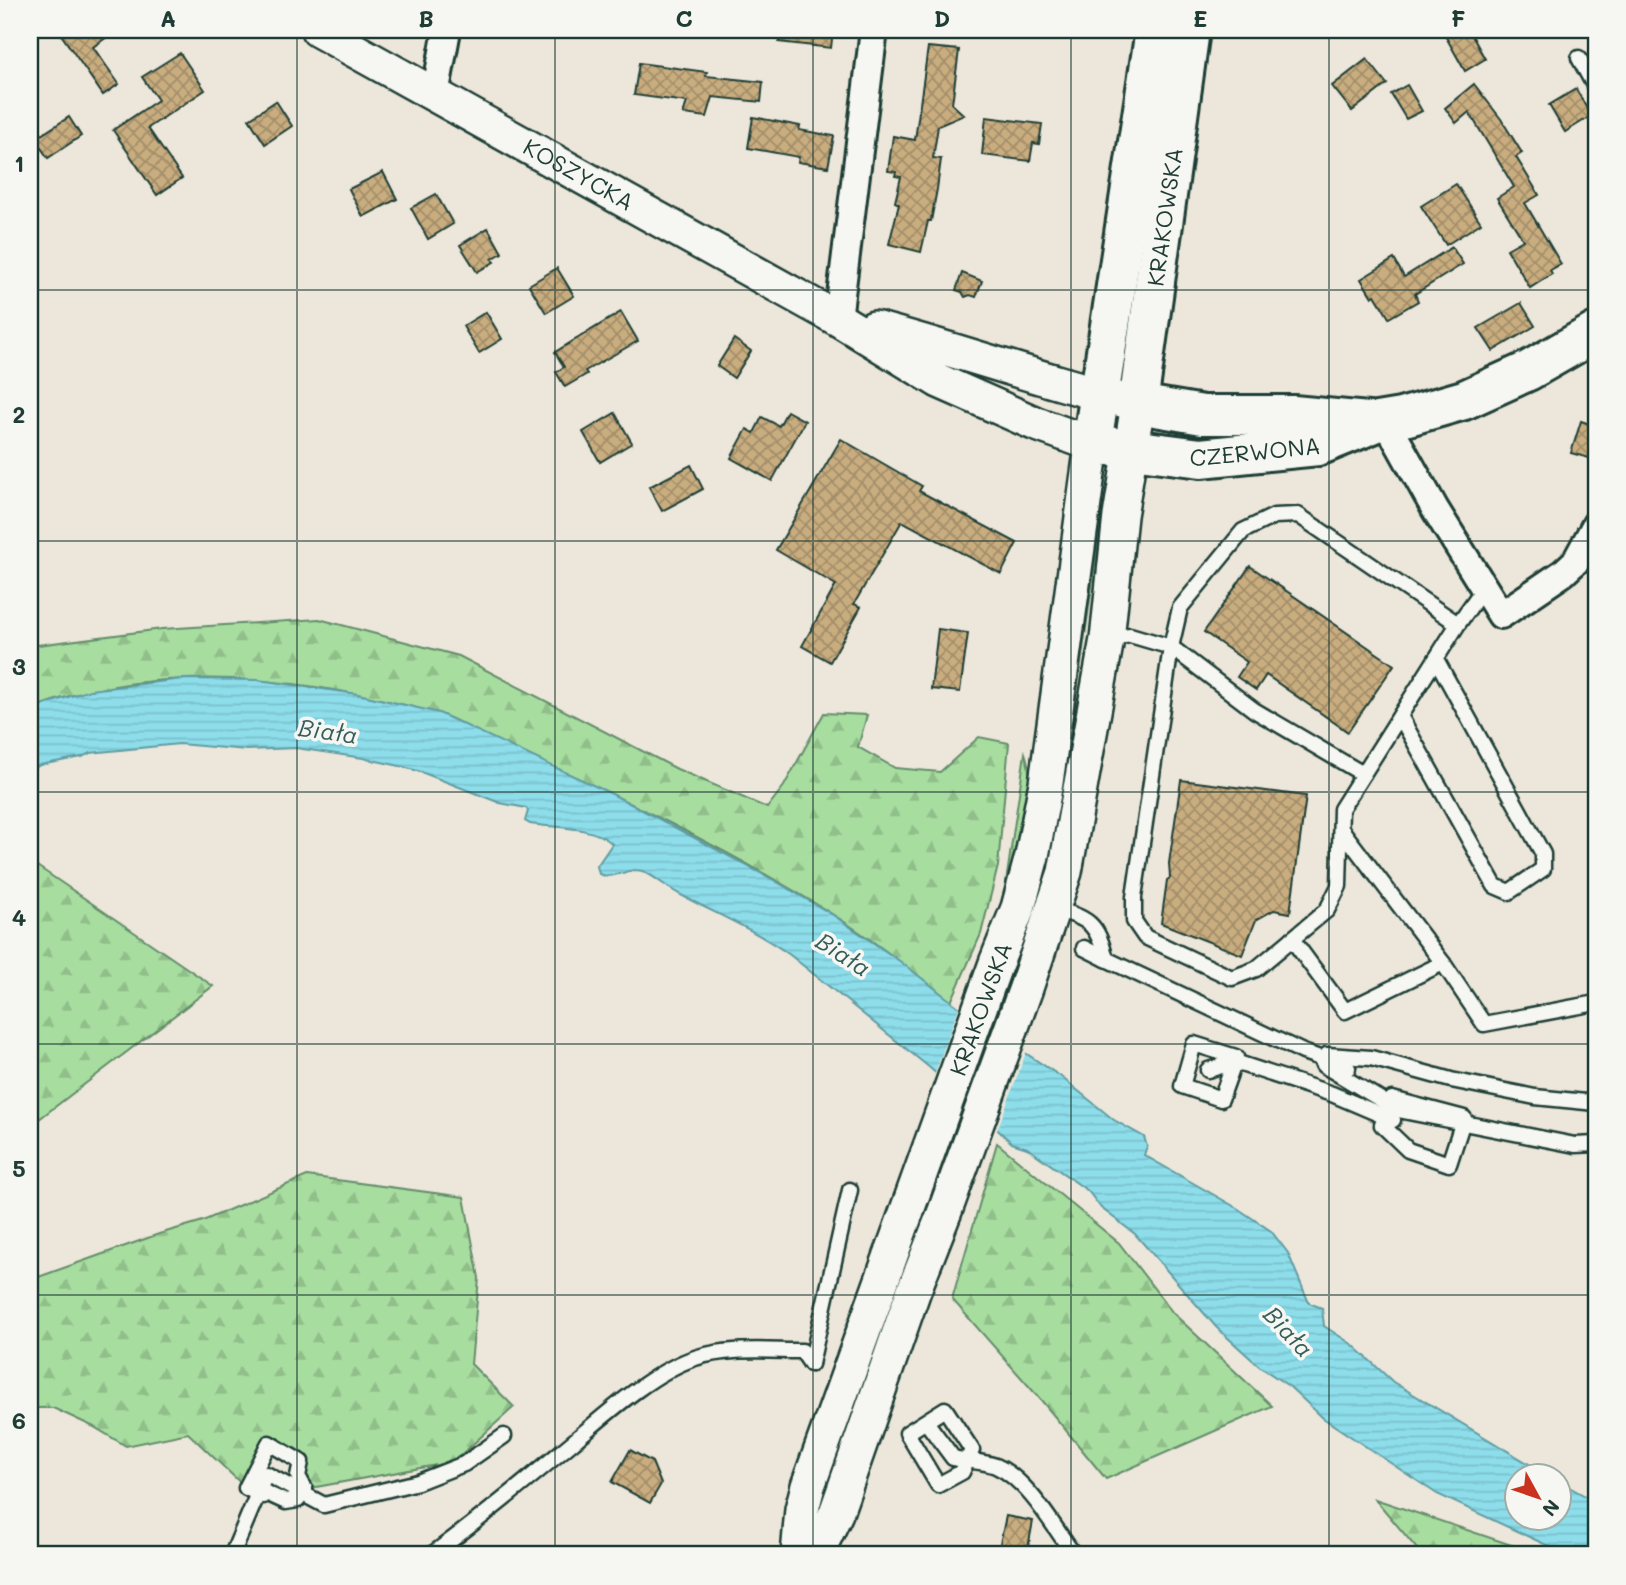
<svg xmlns="http://www.w3.org/2000/svg" width="1626" height="1585" viewBox="0 0 1626 1585" font-family="Mali,sans-serif">
<style>
.grass{fill:url(#grass-tufts);stroke:#648d6a;stroke-width:2}
.forest{fill:url(#forest-firs);stroke:#648d6a;stroke-width:2}
.water{fill:url(#water-rules);stroke:#619da2;stroke-width:2}
.pier{fill:#ede7db}
.building{fill:url(#building-cross-hatch);stroke:#1f3d34;stroke-width:2}
.lines{fill:none;stroke-linecap:round;stroke-linejoin:round}
.service-casing{stroke:#1f3d34;stroke-width:19}
.minor-casing{stroke:#1f3d34;stroke-width:32}
.tertiary-casing{stroke:#1f3d34;stroke-width:38}
.secondary-casing{stroke:#1f3d34;stroke-width:44}
.service{stroke:#f6f6f2;stroke-width:14}
.minor{stroke:#f6f6f2;stroke-width:26}
.tertiary{stroke:#f6f6f2;stroke-width:33}
.secondary{stroke:#f6f6f2;stroke-width:38}
.grid{fill:none;stroke:#1f3d34;stroke-width:2;stroke-opacity:0.55}
.labels{text-anchor:middle;stroke-width:7;stroke-linejoin:round;paint-order:stroke}
.street-label{font-size:23px;fill:#1f3d34;stroke:#f6f6f2}
.water-label{font-size:24px;font-style:italic;fill:#355d59;stroke:#f6f6f2}
.neatline{fill:none;stroke:#1f3d34;stroke-width:2.5}
.grid-label{font-size:23px;text-anchor:middle;font-weight:bold;fill:#1f3d34}
</style>
<defs>
<pattern id="grass-tufts" width="24" height="20" patternUnits="userSpaceOnUse" patternTransform="scale(1.75)"><rect width="24" height="20" fill="#a8dda0"/><path d="M3 7l-1-3M5 7V3M7 7l1-3M15 17l-1-3M17 17v-4M19 17l1-3" fill="none" stroke="#90bf8a"/></pattern>
<pattern id="forest-firs" width="22" height="20" patternUnits="userSpaceOnUse" patternTransform="scale(1.75)"><rect width="22" height="20" fill="#a8dda0"/><path d="M5 1l3.5 6h-7zM16 11l3.5 6h-7z" fill="#90bf8a"/></pattern>
<pattern id="water-rules" width="6" height="5" patternUnits="userSpaceOnUse" patternTransform="scale(1.75)"><rect width="6" height="5" fill="#8dddeb"/><path d="M0 2.5h6" fill="none" stroke="#79bfca"/></pattern>
<pattern id="building-cross-hatch" width="8" height="8" patternUnits="userSpaceOnUse" patternTransform="scale(1.75)"><rect width="8" height="8" fill="#c9ad7f"/><path d="M0 0l8 8M0 8l8-8" fill="none" stroke="#a38e69"/></pattern>
</defs>
<rect width="100%" height="100%" fill="#ede7db"/>
<filter id="ink" filterUnits="userSpaceOnUse"><feTurbulence type="fractalNoise" baseFrequency=".0143" numOctaves="2"/><feDisplacementMap in="SourceGraphic" scale="14" xChannelSelector="R" yChannelSelector="G"/><feConvolveMatrix kernelMatrix="1 2 1 2 8 2 1 2 1" color-interpolation-filters="sRGB"/></filter>
<g filter="url(#ink)">
<!-- grass -->
<g class="grass">
<path d="M1092,521L1101,522L1053,862L1023,960L1014,957Z"/>
<path d="M1025,753C1039,790 1017,859 1004,896Z"/>
</g>
<!-- forest -->
<g class="forest">
<path d="M319,619L459,656L677,769L767,808L784,786L824,713L867,715L858,747L895,768L940,772L979,737L1009,743L998,866L981,934L951,1002C913,971 874,940 832,914C743,858 647,810 551,766C526,754 500,742 474,730C462,724 449,716 436,713C306,677 158,660 30,709V646L162,629Z"/>
<path d="M37,866L213,986L30,1126V874Z"/>
<path d="M997,1143L1119,1243L1173,1313L1272,1406L1106,1479L1041,1400L952,1299Z"/>
<path d="M307,1176L464,1197L479,1278L471,1364L514,1407L453,1462L305,1489L301,1462L270,1443L246,1488L188,1433L126,1446L94,1427L53,1408H30V1280L159,1234L203,1221Z"/>
<path d="M1375,1499L1541,1555H1422Z"/>
</g>
<!-- water -->
<path class="water" d="M183,679L258,680L358,694L439,713L612,794L772,879L833,915L901,962L974,1019L1060,1076L1114,1120L1144,1137L1147,1146L1144,1155L1237,1208L1271,1231L1288,1253L1309,1303L1322,1308L1324,1326L1353,1345L1393,1382L1549,1476H1518V1518H1560V1482L1596,1502V1555H1573L1555,1549L1437,1494L1323,1418L1290,1387L1259,1366L1216,1327L1135,1234L1101,1208L1088,1191L1027,1148L1012,1143L930,1068L790,955C757,931 718,915 681,895C669,889 658,879 645,872C631,865 615,881 599,874L597,866L612,844C596,826 553,828 530,824L525,821L528,811L526,808L500,803L421,772L400,766L363,758L296,748L247,750L179,744L90,753L82,757L40,765L30,771V709L90,690Z"/>
<!-- pier -->
<path class="pier" d="M960,1004L1027,1050L996,1133L934,1076Z"/>
<!-- building -->
<g class="building">
<path d="M58,30H117L93,47L119,84L103,95Z"/>
<path d="M780,30H833L831,48L779,42Z"/>
<path d="M1442,30H1469L1485,59L1465,71Z"/>
<path d="M928,47L959,50L952,104L964,115L938,126L933,158L941,159L937,189L931,221H928L921,252L889,244L899,204L895,202L901,177L895,176L896,172L888,171L893,136L915,140Z"/>
<path d="M180,53L205,90L148,128L182,178L157,195L113,130L158,100L142,77Z"/>
<path d="M1367,59L1387,84L1352,111L1332,86Z"/>
<path d="M639,63L707,72L706,76L763,82L761,102L713,97L707,117L683,114L687,102L634,95Z"/>
<path d="M1474,84L1501,119L1522,153L1516,157L1539,195L1525,203L1561,264L1550,270L1552,274L1530,288L1507,249L1523,240L1497,198L1514,187L1469,112L1456,123L1445,108Z"/>
<path d="M1407,85L1422,111L1406,119L1391,94Z"/>
<path d="M1576,89L1591,116L1565,132L1549,105Z"/>
<path d="M276,101L292,126L265,144L249,119Z"/>
<path d="M69,117L81,136L48,158L35,139Z"/>
<path d="M753,117L800,126L799,130L834,136L828,167L798,162L799,157L748,148Z"/>
<path d="M986,117L1042,124L1039,144L1033,143L1030,161L982,155Z"/>
<path d="M383,172L397,199L363,217L349,189Z"/>
<path d="M1456,184L1481,223L1446,245L1421,206Z"/>
<path d="M436,194L453,224L428,239L411,208Z"/>
<path d="M488,228L502,253L492,259L494,262L477,272L460,245Z"/>
<path d="M1452,247L1463,264L1415,294L1418,301L1389,318L1375,295L1372,297L1361,279L1394,259L1404,277Z"/>
<path d="M557,268L574,296L546,313L529,285Z"/>
<path d="M962,273L982,281L976,297L970,295L965,297L962,292L956,290Z"/>
<path d="M1521,303L1535,326L1493,351L1478,328Z"/>
<path d="M486,312L502,339L479,353L463,326Z"/>
<path d="M621,312L638,341L585,371L587,374L565,387L556,372L564,367L555,352Z"/>
<path d="M734,339L751,351L734,378L717,366Z"/>
<path d="M787,411L805,421L772,481L731,458L747,429L754,433L762,417L779,426Z"/>
<path d="M615,413L632,443L600,462L583,432Z"/>
<path d="M1581,421L1596,426V460L1571,453Z"/>
<path d="M841,439L922,486L919,491L1017,543L1001,574L902,521L854,604L861,607L830,662L802,646L836,585L776,550Z"/>
<path d="M691,465L703,489L662,511L649,487Z"/>
<path d="M1250,566L1394,665L1348,732L1266,675L1256,690L1237,677L1247,662L1204,632Z"/>
<path d="M938,629L968,633L960,692L931,689Z"/>
<path d="M1181,780L1306,796L1290,913L1274,910L1256,920L1242,955L1161,923L1167,880L1170,878L1169,863Z"/>
<path d="M630,1450L652,1462L661,1484L650,1503L612,1482Z"/>
<path d="M1006,1516L1033,1521L1027,1553L999,1548Z"/>
</g>
<g class="lines">
<!-- service casing -->
<g class="service-casing">
<g id="service">
<path d="M1579,58L1596,89"/>
<path d="M1458,624L1341,809L1339,886L1327,910L1256,969L1232,978L1145,937L1134,921V897L1171,647L1180,608L1243,531L1274,516L1298,515L1458,624L1483,589"/>
<path d="M1108,639L1130,635L1171,647L1254,710L1363,774"/>
<path d="M1400,716L1495,886L1509,892L1543,869V854L1436,659"/>
<path d="M1054,909C1089,918 1097,923 1106,959L1303,1052L1348,1068"/>
<path d="M1292,939L1345,1011L1443,963L1341,829"/>
<path d="M1084,948L1106,959"/>
<path d="M1443,963L1484,1024L1596,1003"/>
<path d="M1194,1044L1236,1057L1221,1099L1182,1086Z"/>
<path d="M1208,1070L1235,1062L1332,1094L1393,1120"/>
<path d="M1392,1099L1464,1118L1449,1164L1408,1150L1382,1125Z"/>
<path d="M1596,1103L1535,1097L1451,1080L1371,1058L1327,1055L1323,1065L1398,1110L1575,1145L1596,1144"/>
<path d="M811,1364L850,1190"/>
<path d="M945,1409L972,1450L962,1472L938,1485L907,1433Z"/>
<path d="M927,1423L953,1458C966,1461 983,1461 996,1466C1028,1480 1054,1527 1074,1555"/>
<path d="M269,1443L301,1462L298,1476L305,1489L298,1500L286,1502L264,1492L263,1496L246,1488Z"/>
<path d="M232,1555L266,1474L324,1505L418,1482L464,1464L504,1436"/>
<path d="M431,1555C480,1520 526,1481 573,1442C606,1414 654,1371 695,1358C729,1347 768,1351 802,1351L811,1364"/>
</g>
</g>
<!-- minor casing -->
<g class="minor-casing">
<g id="minor">
<path d="M435,95L447,30"/>
<path d="M838,319L874,30"/>
<path d="M1386,421L1435,509L1501,615L1563,573L1576,561L1596,524"/>
</g>
</g>
<!-- tertiary casing -->
<g class="tertiary-casing">
<g id="tertiary">
<path id="s1" d="M318,30L838,319L939,381L1034,423L1092,444L1046,783L1032,856L1018,908L996,963L808,1486L802,1509L798,1555"/>
<path d="M816,1555L836,1513L914,1290L945,1211L1026,988L1065,872L1107,639L1120,516L1138,404C1049,383 962,351 874,328"/>
</g>
</g>
<!-- secondary casing -->
<g class="secondary-casing">
<g id="secondary">
<path id="s2" d="M1155,30L1092,444L1201,458L1318,446L1377,422L1401,418L1464,400L1528,371L1596,332"/>
<path d="M1190,30L1138,404L1203,415H1293L1368,422"/>
</g>
</g>
<!-- service -->
<use href="#service" class="service"/>
<!-- minor -->
<use href="#minor" class="minor"/>
<!-- tertiary -->
<use href="#tertiary" class="tertiary"/>
<!-- secondary -->
<use href="#secondary" class="secondary"/>
</g>
</g>
<!-- grid -->
<path class="grid" d="M297,30V1555M555,30V1555M813,30V1555M1071,30V1555M1329,30V1555M30,290H1596M30,541H1596M30,792H1596M30,1044H1596M30,1295H1596"/>
<g class="labels">
<!-- street labels -->
<g class="street-label">
<text dy="8" stroke="none"><textPath href="#s1" startOffset="298">KOSZYCKA</textPath></text>
<text transform="translate(1165 217) rotate(-82)" y="8">KRAKOWSKA</text>
<text dy="8" stroke="none"><textPath href="#s2" startOffset="583">CZERWONA</textPath></text>
<text transform="translate(981 1009) rotate(-70)" y="8">KRAKOWSKA</text>
</g>
<!-- water labels -->
<g class="water-label">
<text transform="translate(328 732) rotate(8)" y="8">Biała</text>
<text transform="translate(843 955) rotate(33)" y="8">Biała</text>
<text transform="translate(1288 1332) rotate(47)" y="8">Biała</text>
</g>
</g>
<!-- margin -->
<rect width="1626" height="1585" fill="none" stroke="#f6f6f2" stroke-width="77"/>
<!-- north arrow -->
<g transform="translate(1538 1497) rotate(130)"><circle r="33" fill="#f6f6f2" stroke="#a0aca6" stroke-width="2"/>
<path d="M0-5L12 26L0 18L-12 26Z" fill="#c8321e"/>
<text y="-10" font-size="19" font-weight="bold" text-anchor="middle" fill="#1f3d34">N</text>
</g>
<rect x="38" y="38" width="1550" height="1508" class="neatline"/>
<g class="grid-label">
<text x="168" y="27">A</text>
<text x="426" y="27">B</text>
<text x="684" y="27">C</text>
<text x="942" y="27">D</text>
<text x="1200" y="27">E</text>
<text x="1458" y="27">F</text>
<text x="19" y="172">1</text>
<text x="19" y="423">2</text>
<text x="19" y="675">3</text>
<text x="19" y="926">4</text>
<text x="19" y="1177">5</text>
<text x="19" y="1429">6</text>
</g>
</svg>
